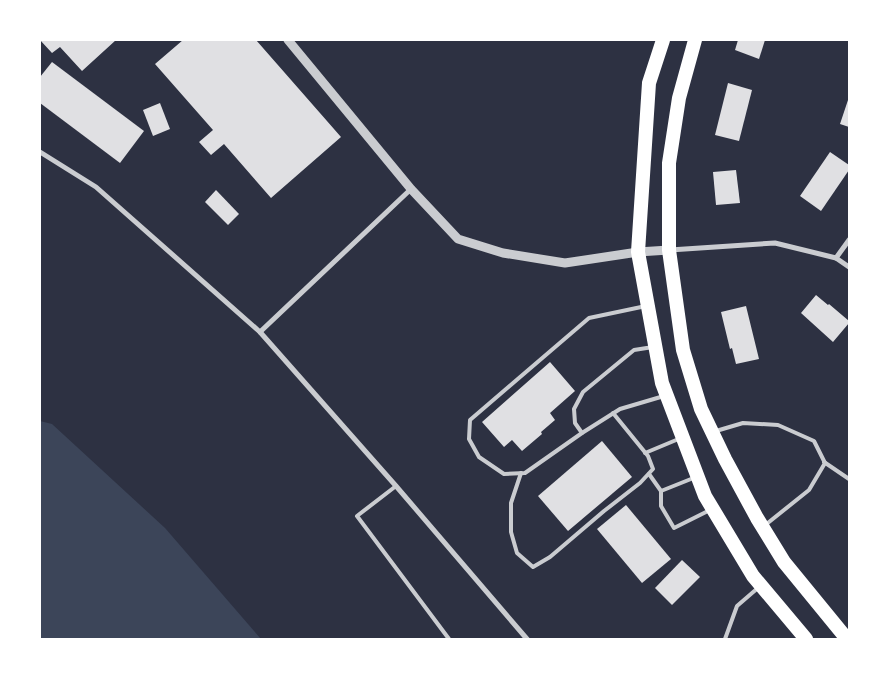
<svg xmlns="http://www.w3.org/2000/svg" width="889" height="679" viewBox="0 0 889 679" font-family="'Space Grotesk',sans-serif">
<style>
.green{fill:#3c4559}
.building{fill:#e0e0e3}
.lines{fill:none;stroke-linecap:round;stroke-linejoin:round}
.service{stroke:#caccd0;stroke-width:4}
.minor{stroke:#caccd0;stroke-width:5}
.tertiary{stroke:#caccd0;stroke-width:9}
.trunk{stroke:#fff;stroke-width:14}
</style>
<rect width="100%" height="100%" fill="#2d3142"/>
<!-- green -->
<path class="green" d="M40,421L52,424L165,528L261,639H40Z"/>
<!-- building -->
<g class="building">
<path d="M40,40H116L82,71L60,47L52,53Z"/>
<path d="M183,40H256L341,137L271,198L224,144L211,155L199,142L213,130L155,64Z"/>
<path d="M738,40H765L759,59L735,50Z"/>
<path d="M52,62L144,131L120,163L40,103V77Z"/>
<path d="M728,83L752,90L739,141L715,135Z"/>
<path d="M849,97V127L840,124Z"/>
<path d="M160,103L170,129L153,136L143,110Z"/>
<path d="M830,152L849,165V170L821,211L800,196Z"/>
<path d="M736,170L740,203L716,205L713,172Z"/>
<path d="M216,190L239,214L228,225L205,202Z"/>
<path d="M816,295L828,305L829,304L849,321V323L833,342L801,313Z"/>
<path d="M746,306L759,359L736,364L732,348L730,349L721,312Z"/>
<path d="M550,362L575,391L550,413L555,420L541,432L542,434L522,451L512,440L504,447L482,422Z"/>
<path d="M602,441L632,477L568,531L538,496Z"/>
<path d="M626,505L671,559L642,583L597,529Z"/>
<path d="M682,560L700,577L672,605L655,588Z"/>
</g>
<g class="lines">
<!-- service -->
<g class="service">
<path d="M646,306L589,318L470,420L469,439L479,457L504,474L525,473L582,433L620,409L664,396"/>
<path d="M716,431L743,423L778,425L814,441L825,463L809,490L764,526"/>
<path d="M582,433L575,423L574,409L583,392L634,350L653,347"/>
<path d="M645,453L681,438"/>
<path d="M824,462L849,479"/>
<path d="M521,473L511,503V532L517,553L533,567L550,557L604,511L640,483L653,469L648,456L613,413"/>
<path d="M649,474L661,491"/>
<path d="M696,477L661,491V506L674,528L710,510"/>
<path d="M396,486L357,516L449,639"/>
<path d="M725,639L737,606L759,587"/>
</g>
<!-- minor -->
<g class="minor">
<path d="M40,152L96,187L260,332L396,486L527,639"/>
<path d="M670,250L775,243L836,258L849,267"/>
<path d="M836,258L849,240"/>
<path d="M260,332L411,189"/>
</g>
<!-- tertiary -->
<path class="tertiary" d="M288,40L411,189L458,239L503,253L565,263L638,252L669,250"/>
<!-- trunk -->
<g class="trunk">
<path d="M663,40L649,83L638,252L662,383L705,496L753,576L806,639"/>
<path d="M695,40L679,98L669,163V250L683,350L701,409L725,459L757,518L784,562L847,639"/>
</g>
</g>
<!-- border -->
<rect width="889" height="679" fill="none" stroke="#ffffff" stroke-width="82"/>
</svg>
